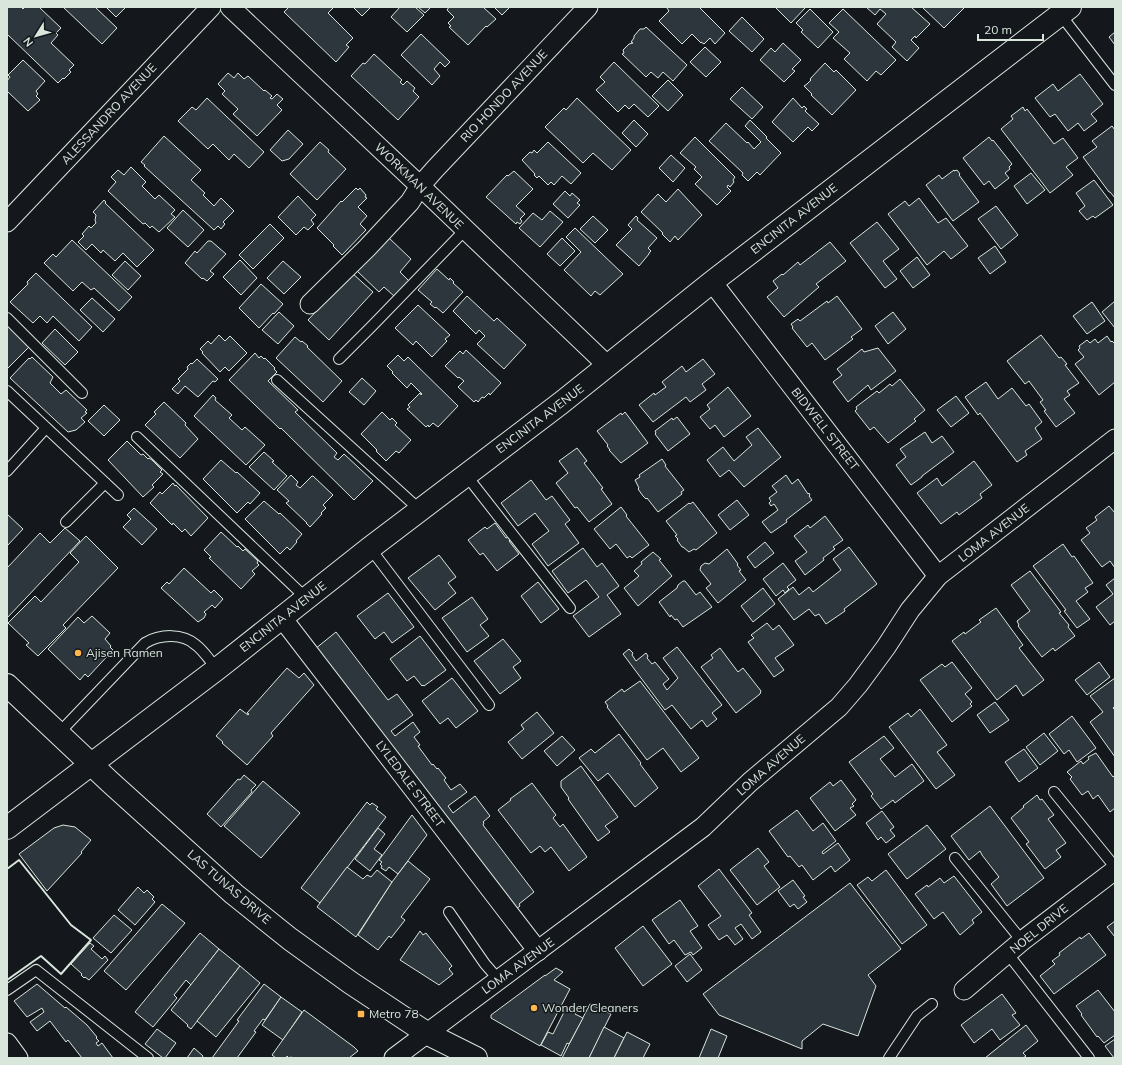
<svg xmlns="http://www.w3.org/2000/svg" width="1122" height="1065" viewBox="0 0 1122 1065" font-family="Mulish,sans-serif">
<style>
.building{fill:#2c363c;stroke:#d8e6dc}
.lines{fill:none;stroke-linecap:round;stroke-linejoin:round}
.service-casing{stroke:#d8e6dc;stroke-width:12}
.minor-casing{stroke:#d8e6dc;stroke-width:21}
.tertiary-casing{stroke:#d8e6dc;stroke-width:24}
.primary-casing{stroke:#d8e6dc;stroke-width:24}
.service{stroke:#14181c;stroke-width:10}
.minor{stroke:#14181c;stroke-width:19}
.tertiary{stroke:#14181c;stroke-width:22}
.primary{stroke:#14181c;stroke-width:22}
.wall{stroke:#d8e6dc;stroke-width:2}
.poi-dot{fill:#ffb74d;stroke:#14181c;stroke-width:1.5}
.labels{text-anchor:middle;stroke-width:3;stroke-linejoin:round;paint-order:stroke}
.street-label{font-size:12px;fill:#d8e6dc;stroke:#14181c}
.poi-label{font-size:12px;fill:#d8e6dc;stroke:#14181c;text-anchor:start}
</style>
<rect width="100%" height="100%" fill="#14181c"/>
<!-- building -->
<g class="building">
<path d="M7,7H21L23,9L25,7H39L61,28L56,33L58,35L51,43L74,65L69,70L71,72L64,79L63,78L58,83L7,34Z"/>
<path d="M63,7H95L117,28L102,44Z"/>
<path d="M106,7H126L116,17Z"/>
<path d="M289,7H334L328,13L353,38L346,45L349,47L336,62L284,12Z"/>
<path d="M353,7H371L362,16Z"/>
<path d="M400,7H415L424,15L407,32L391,17Z"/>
<path d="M418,7H431L425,13Z"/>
<path d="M449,7H483L496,19L487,27L486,26L468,45L449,27L451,26L448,23L454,17L447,10Z"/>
<path d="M494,7H510L502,15Z"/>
<path d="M668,7H699L725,33L715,44L710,38L704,44L701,42V43L692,34L682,44L659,21L669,11L667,8Z"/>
<path d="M775,7H804L805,8L791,23Z"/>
<path d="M866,7H911L930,24L916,38L915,36L911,40L919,48L907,61L892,47L896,42L877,24L886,14L880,9L875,15Z"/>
<path d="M922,7H965L944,28Z"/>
<path d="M810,9L833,32L818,48L801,32L803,30L796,23Z"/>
<path d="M843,9L896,60L881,75L876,71L867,81L844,59L850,53L833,38L839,32L829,23Z"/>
<path d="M742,17L764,39L752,52L729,31Z"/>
<path d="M646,27L687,65L673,81L663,72L658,78L651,72L646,77L622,54L624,53L623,50L629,44L633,43L631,42L634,38V36L640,29H644Z"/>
<path d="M1115,32V45L1109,37Z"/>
<path d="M421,34L450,62L445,67L440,62L434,69L440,76L432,85L401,55Z"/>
<path d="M783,43L801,60L792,69L795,71L784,82L760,60L771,48L775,52Z"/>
<path d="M705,47L721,62L706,77L690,62Z"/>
<path d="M374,54L402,80L400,82L403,85L407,81L415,88L413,91L419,97L398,120L351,76L363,63L365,64Z"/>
<path d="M23,60L45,81L36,91L38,94L36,96L40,100L28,111L7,91V81L10,77L8,75Z"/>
<path d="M614,62L659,106L648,117L634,104L629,109L625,105L618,112L596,90L605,82L600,77Z"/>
<path d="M825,63L834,72L836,70L856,90L832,115L811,95L812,94L804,86L807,84L811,80L810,79Z"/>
<path d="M228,73L234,78L238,73L244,79L248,76L264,91L265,90L272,96L270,98L272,99L277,94L283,99L277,105L282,110L257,136L233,114L238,109L222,94L225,91L218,84Z"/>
<path d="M1080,74L1103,104L1091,114L1097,121L1084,131L1078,123L1068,131L1055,114L1050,117L1035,98L1053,84L1058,91Z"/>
<path d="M668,80L683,95L668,111L652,96Z"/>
<path d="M742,87L763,107L752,119L730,99Z"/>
<path d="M207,98L264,152L249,168L234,154L229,160L213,144L208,149L178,121L192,107L196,110Z"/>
<path d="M577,98L631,150L612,170L593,153L583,163L545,127L564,108L566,110Z"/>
<path d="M793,98L802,108L804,106L807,109L805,111L819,124L812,131L808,127L793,142L772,122Z"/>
<path d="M1023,107L1025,111L1027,109L1054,144L1063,138L1078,158L1066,167L1073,175L1050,193L1001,129L1013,119L1011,116Z"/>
<path d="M634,120L648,134L636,147L622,133Z"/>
<path d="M750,120L767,137L766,138L781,153L760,175L757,172L748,181L742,175L743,173L709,141L726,123L747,143L748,142L754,149L761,142L745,126Z"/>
<path d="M1112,126L1115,130V198L1110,192H1109L1083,157L1097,147L1092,141Z"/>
<path d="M288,130L303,144L289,159L282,161L270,150Z"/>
<path d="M164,136L201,170L191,180L205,193L203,195L214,206L221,198L234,211L223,222L225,224L221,229L218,226L214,230L144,166L145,165L141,162Z"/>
<path d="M695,137L735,177L733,180L734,182L730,187L728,185L727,187L731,191L717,205L695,184L702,177L694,169L696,167L680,153Z"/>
<path d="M989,137L992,141L993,140L1012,164L1009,167L1010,169L1005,173L1009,178L995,189L989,181L984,185L963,158Z"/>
<path d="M320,142L329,150L328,152L346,169L317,200L290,174Z"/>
<path d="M548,142L581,173L571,184L562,176L554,185L551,182L548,185L539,176L537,178L534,175L535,174L522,160L530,152L532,153L534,150L537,153Z"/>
<path d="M671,155L685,168L673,182L659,168Z"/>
<path d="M131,167L146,182L142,186L155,199L159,195L175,210L171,214L175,217L159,232L152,226L150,228L145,223L143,224L108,191L116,182L111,177L118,170L124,175Z"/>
<path d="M954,170V171L957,170L960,174L959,175L979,202L953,221L926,185L939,175L942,179Z"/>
<path d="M514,171L533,189L516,206L525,214L520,219L522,221L520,224L517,222L516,224L486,197L507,175L508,176Z"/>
<path d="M1031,173L1045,190L1027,204L1014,186Z"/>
<path d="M1094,180L1113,205L1095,218L1093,216L1087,220L1079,211L1085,206L1076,193Z"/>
<path d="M356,188L358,190L360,188L366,195L365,197L367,198L358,207L367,216L360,224L366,230L342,255L333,246L334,245L317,228L341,201L342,202Z"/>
<path d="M678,189L702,215L678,240L675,236L670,242L662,234L663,233L641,212L658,194L666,202Z"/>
<path d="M565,191L570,196L572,193L580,200L577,203L580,205L568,218L553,204Z"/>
<path d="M298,196L316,215L311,220L314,224L308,230L304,227L296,235L278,217Z"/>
<path d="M919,198L938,223L946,218L968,246L951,259L944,251L927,265L888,214L905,201L909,206Z"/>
<path d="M104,200L106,202L105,203L154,250L137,267L123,253L115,261L103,250L101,253L92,244L86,250L78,242L84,236L82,234L89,226L91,228L96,223L95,220L96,215L93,212Z"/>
<path d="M996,206L1018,235L1001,249L978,219Z"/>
<path d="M183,210L204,230L188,247L167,228Z"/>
<path d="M550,211L563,222L540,247L519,228L533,213L542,220Z"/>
<path d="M593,216L608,230L595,243L580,229Z"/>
<path d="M636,216L638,218L637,220L657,238L648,248L651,251L649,253V254L639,266L616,245L632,229L628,225Z"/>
<path d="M877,222L899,249L883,261L897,279L885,288L850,243Z"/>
<path d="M270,224L284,238L253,269L239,255Z"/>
<path d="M575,228L623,274L600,295L595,291L591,296L564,270L581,252L566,237Z"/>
<path d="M388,237L411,259L400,272L409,281L394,296L384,287L379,292L357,271Z"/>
<path d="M562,238L575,251L560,266L547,254Z"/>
<path d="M72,240L132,297L119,311L94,288L91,290L82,282L73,291L44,263L53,254L56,257Z"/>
<path d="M208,241H211L226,254L210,271L214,274L207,281L203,278L202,279L185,263L195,251L197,253Z"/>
<path d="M830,242L846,261L816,284L819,287L784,317L767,297L778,288L773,281L782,274L783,275L798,262L800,265Z"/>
<path d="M995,246L1006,262L990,274L978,258Z"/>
<path d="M917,257L930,275L913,288L900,271Z"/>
<path d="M240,260L257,278L241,295L223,277Z"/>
<path d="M125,261L141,276L128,290L112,275Z"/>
<path d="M283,261L301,277L284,294L267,278Z"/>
<path d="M437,269L449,280L450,278L454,282L453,283L463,292L443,313L436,307L435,308L430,304L432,302L418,290Z"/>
<path d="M36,273L92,327L79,341L53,316L47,323L40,316L33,323L10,302L28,284L27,282Z"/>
<path d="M352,273L373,292L329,340L308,320Z"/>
<path d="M261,284L283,304L274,314L273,313L259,328L239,308Z"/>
<path d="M467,296L494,321L497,318L526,345L504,369L477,344L485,336L479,330L476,334L453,311Z"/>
<path d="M837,296L862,329L851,337L853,339L825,360L812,343L807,347L792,328L793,327L791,324L798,319L800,321L827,301L828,303Z"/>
<path d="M92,298L115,319L103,332L80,310Z"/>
<path d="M1115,301V328L1102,312Z"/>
<path d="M1092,302L1105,321L1087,334L1073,316Z"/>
<path d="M418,305L450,335L445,339L447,341L432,357L416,341L413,345L395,328Z"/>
<path d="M279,312L294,326L278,344L262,330Z"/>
<path d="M893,312L906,329L888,344L875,326Z"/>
<path d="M7,323L30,346L7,369Z"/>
<path d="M55,329L78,352L65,365L42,343Z"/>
<path d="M219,335L225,341L230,336L247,353L229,371L225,367L220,372L202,353L203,352L200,349L208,341L211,344Z"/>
<path d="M1041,335L1059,358L1061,357L1067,364L1065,365L1079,383L1067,391L1070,395L1064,399L1075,413L1056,427L1044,411L1046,410L1040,402L1043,400L1029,381L1025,384L1007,361Z"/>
<path d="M1107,336L1111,342L1112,341L1115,344V380L1114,381L1115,382L1099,395L1075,364L1084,357L1078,350L1080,348L1079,346L1087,340L1090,343L1095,339L1098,343Z"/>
<path d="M295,337L301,342L302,341L308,346L307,347L342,381L323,402L276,358Z"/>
<path d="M878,348L896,371L871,390L868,385L848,402L833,382L842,375L837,369L862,349L864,352Z"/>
<path d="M466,350L501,383L490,395L489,393L484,398L482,397L478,402L476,400L474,402L458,387L464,381L459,377L458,378L445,366L460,351L463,354Z"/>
<path d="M255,353L259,358L261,356L264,359L265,358L275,368L274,369L277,372L268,381L298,410L295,412L337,453L334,457L338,460L344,454L373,481L354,500L281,428L280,429L229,380Z"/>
<path d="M398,355L404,361L408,357L458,406L438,427L433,423L429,427L428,425L426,427L407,409L410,407L408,405L420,393L421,395L422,394L411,383L407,388L392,373L393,372L387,366Z"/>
<path d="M32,357L53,377L50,383L61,394L66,390L87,410L85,412L87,413L81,418L85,422L76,430L68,432L10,378L29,358L30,359Z"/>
<path d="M197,359L218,379L215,382L213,381L198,397L185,386L178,394L172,389L180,381L178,379L188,369L187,367L191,363L192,364Z"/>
<path d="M703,359L715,374L702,384L706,390L690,402L686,397L653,422L639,405L654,393L655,395L666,387L662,382L682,366L686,372Z"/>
<path d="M362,378L376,391L364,405L349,392Z"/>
<path d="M900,379L925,410L914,419L916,421L888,443L874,427L870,430L855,411L857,409L856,407L877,391L879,393L890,384L892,386Z"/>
<path d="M986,382L998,399L1012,388L1026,406L1029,404L1042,422L1035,428L1042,439L1025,451L1027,455L1017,462L980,413L978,415L965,397Z"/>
<path d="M728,387L751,416L724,437L715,425L710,429L700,417L710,409L707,405Z"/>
<path d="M213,395L216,398L215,400L232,415L229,418L242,430L245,427L265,445L246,465L194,416Z"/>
<path d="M956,396L969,413L951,427L937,410Z"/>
<path d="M164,402L186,423L185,425L198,439L180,458L145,425L156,414L154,412Z"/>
<path d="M104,405L120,420L104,436L88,421Z"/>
<path d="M382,412L390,420L392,418L397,423L395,425L411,440L399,453L396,451L386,461L376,451L377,450L361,434Z"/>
<path d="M625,412L648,443L621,463L609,450H610L607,446L608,445L597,431L621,413L622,415Z"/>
<path d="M677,417L690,434L668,451L655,434L656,433L655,431L672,418L673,420Z"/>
<path d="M758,428L781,457L744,487L729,470L720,477L707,460L723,447L734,461L752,445L746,437Z"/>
<path d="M925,432L932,443L942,436L954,452L922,476V477L911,485L896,465L906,457L900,449Z"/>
<path d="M127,441L141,455L143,454L148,459L149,458L152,460L162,470L160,472L163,474L152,485L154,487L143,497L108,460Z"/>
<path d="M577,448L587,461L584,463L603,488L601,489L612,504L589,522L577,507L575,508L556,483L568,473L559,461Z"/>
<path d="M264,452L274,461L272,462L287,476L274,490L249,467Z"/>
<path d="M662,459L666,465L665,466L684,490L681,492L682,494L658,512L647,498L646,499L643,496L638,489L639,488L635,480L640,477L639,475Z"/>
<path d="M221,460L236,473L237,472L260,493L250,504L248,502L237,513L203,479Z"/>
<path d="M974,461L992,485L980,494L982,498L959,515L957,512L941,524L917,493L937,478L942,486Z"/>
<path d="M291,475L298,482L296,485L300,488L312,476H313L333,495L323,505L326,508L321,513L322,514L310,527L306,523H307L286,503L289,501L277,490Z"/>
<path d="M786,475L792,484L798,479L808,494L809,493L810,495L809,496L812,500L786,520L787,522L771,533L762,522L778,510L774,504L771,506L769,503L771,501L769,498L777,492L772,486Z"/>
<path d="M531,480L546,500L552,496L570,520L565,524L579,543L548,566L532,544L549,531L535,513L518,526L501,503Z"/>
<path d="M173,483L175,486L176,485L208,518L191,536L185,529L182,532L173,523L172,525L150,503L160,492L162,494Z"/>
<path d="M737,500L749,515L730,530L718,515Z"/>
<path d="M264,501L279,514L280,513L302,534L296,541L297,542L290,550L287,547L280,554L245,519Z"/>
<path d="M693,502L717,533L696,550L694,549L689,552L683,547H682L677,540L678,539L675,536L677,535L666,521L689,503L690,504Z"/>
<path d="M1109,506L1115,513V568L1110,561L1102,567L1081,540L1090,533L1086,528L1097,520L1095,517Z"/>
<path d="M621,507L627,515L626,516L649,545L632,558L630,556L627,558L616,544L610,549L594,529Z"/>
<path d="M134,508L157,529L142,545L123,527L131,519L127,515Z"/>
<path d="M7,514L23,529L7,546Z"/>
<path d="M825,516L843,540L833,547L835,549L823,558L824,560L805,575L795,561L807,552L794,536L808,525L810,528Z"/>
<path d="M495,523L506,538L508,537L510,540L509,541L519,554L497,571L483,553L480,555L468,540L485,527L487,529Z"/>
<path d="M65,528L80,541L7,618V568L40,533L50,543Z"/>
<path d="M221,532L237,547L238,546L243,551L245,549L258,561L257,563L259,565L252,571L255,574L241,589L209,558L211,557L204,550Z"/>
<path d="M86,536L118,568L63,625L66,628L38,656L26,645L29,643L8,623L35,596L41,602L79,562L70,553Z"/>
<path d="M765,542L774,553L755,568L747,557Z"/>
<path d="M1063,544L1072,557L1074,556L1093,583L1085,588L1088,592L1076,601L1090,619L1077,628L1064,611L1066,610L1033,566Z"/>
<path d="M849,547L877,584L844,609L845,611L826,624L819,614L815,616L809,609L794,620L778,599L793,587L799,595L809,587L813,592L841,570L833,559Z"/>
<path d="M583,548L597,567L602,563L619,586L607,595L621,614L589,637L573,616L599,597L586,580L568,593L552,571Z"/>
<path d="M727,549L738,564L737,565L741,570L739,571L746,580L718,603L706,588L711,584L700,570L701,566L705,563L709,564Z"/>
<path d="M653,552L661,559L659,560L672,576L638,606L624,588L639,576L634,571L642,564L641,562Z"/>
<path d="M439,555L456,577L448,583L456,593L435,610L408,578Z"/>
<path d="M783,563L796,580L787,587L789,589L785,593L783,590L776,596L763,579Z"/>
<path d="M184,568L211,593L214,590L223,599L215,608L212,605L204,612L206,614L204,618L198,622L161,588L167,582L169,584Z"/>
<path d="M1030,571L1061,612L1059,613L1069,625L1068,627L1075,636L1055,651L1053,648L1042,657L1018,626L1019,625L1017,621L1030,611L1011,585Z"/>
<path d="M1115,578V621L1110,625L1096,607L1113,594L1106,585Z"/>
<path d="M683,581H685L696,595L700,592L712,607L683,627L677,619L675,620L671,615L670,617L659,602L677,588L678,585Z"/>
<path d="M538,582L559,609L541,623L521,596Z"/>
<path d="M763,588L775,604L753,622L741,606Z"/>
<path d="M388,593L414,627L392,643L384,632L375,639L357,616Z"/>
<path d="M472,597L488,619L480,625L489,636L467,652L442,618Z"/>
<path d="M996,608L1023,645L1019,648L1044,680L1023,696L1016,685L997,700L952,641L964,632L965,634L981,622L979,620Z"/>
<path d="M92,616L110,633L105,639L111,646L110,647L113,650L88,677L85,674L80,680L48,649L78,617L84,623Z"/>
<path d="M767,623L773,630L779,625L794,645L775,658L784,670L774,677L748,642L754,638L751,635Z"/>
<path d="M336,632L388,700L397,694L413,715L391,731L395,736L413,722L420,732L414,737L420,745L418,746L432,765L433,764L437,769L438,768L446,778L444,780L451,790L460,784L467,792L448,806L453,813L475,796L490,816L483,822L484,823L483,825L534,892L519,904L520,906L516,909L315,649Z"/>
<path d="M420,636L446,670L424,686L423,685L422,686L414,676L407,681L390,659Z"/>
<path d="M503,639L521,661L513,667L521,678L500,694L474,661Z"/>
<path d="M677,647L722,705L712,713L717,719L707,727L702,720L691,729L672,705L665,710L623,654L629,649L633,653L632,655L636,661L646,653L648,656L647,658L652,664L655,662L669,679L663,684L667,690L678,678L663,658Z"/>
<path d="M720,648L738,672L743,668L761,691L760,694L736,713L701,667L713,658L711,655Z"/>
<path d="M952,662L972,688L965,694L972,702L970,704L972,706L952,722L920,680L942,664L945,667Z"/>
<path d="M1099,662L1110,677L1087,695L1075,680Z"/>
<path d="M287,668L299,678L304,673L314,685L271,733L273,736L247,765L222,743L223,742L216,736L240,709L248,715L249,714L247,713Z"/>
<path d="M452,678L478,711L456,728L448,718L440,724L422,701Z"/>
<path d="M1115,678V706L1113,708L1115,710V757L1090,722L1103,712L1090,696Z"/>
<path d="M640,681L699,758L681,772L663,748L647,760L607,707L608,706L605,702L622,689L624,692Z"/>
<path d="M995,702L1009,720L990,733L977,715Z"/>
<path d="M920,709L947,745L937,752L955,775L936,789L889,727L908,713L911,717Z"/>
<path d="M537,712L554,733L522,759L508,742L524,729L521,725Z"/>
<path d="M1072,716L1096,748L1077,762L1069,750L1064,754L1049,734Z"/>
<path d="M1044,733L1058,751L1040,765L1026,747Z"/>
<path d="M619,734L641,763L640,764L658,788L635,807L608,773L598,781L579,758L591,749L595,753Z"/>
<path d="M562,736L575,750L557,766L544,751Z"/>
<path d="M884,736L894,748L880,759L895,777L912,764L924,781L895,803L893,800L881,809L871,796L873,794L849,762Z"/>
<path d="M1024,749L1038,768L1019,782L1005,762Z"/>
<path d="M1096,753L1113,777L1115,775V808L1110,812L1098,795L1093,799L1088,791L1082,795L1070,779L1072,777L1067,772L1081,761L1083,764L1089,759L1088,757Z"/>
<path d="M581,766L618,817L605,826L610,832L598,841L568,799L569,798L561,787V781Z"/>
<path d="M244,775L256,785L251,790L252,792L221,827L207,814L238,779L240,780Z"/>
<path d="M841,780L856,800L852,804L854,806L850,808L856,815L835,831L810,798L830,782L833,786Z"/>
<path d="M263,781L300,813L261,858L224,826Z"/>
<path d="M532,783L556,815L553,818L560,827L563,824L587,857L569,871L551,847L545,852L540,846L531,853L498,810L511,800L510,799Z"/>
<path d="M1037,795L1040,800L1042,799L1054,815L1048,819L1066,843L1056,850L1061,857L1045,869L1026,844L1029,842L1011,818L1024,807L1023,806Z"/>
<path d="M367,802L370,805L372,803L378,807L376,809L386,817L320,903L301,888Z"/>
<path d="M990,806L1044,878L1007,906L991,884L999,877L982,855L980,851L969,860L951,836Z"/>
<path d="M797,810L813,831L823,823L836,841L822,852L823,854L838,843L850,860L835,872L831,866L813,880L802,865L799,867L790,856L788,857L769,831Z"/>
<path d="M882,811L894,827L890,830L895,836L886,843L881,837L878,840L866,823Z"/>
<path d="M412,815L427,835L398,874L389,867L386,871L381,868L382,866L380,864L382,862L379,860Z"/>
<path d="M63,825L75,827L91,840L81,852L82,853L47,891L19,854L54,828Z"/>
<path d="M927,825L946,849L907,879L888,854Z"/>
<path d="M378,828L385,834L374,849L382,855L370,871L355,859Z"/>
<path d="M758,848L769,862L764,866L780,887L757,905L730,870Z"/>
<path d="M408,861L430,879L401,917L405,920L391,938L389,936L378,950L358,935L392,882Z"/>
<path d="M347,867L363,879L367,875L371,877L377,870L392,882L356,937L317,907Z"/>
<path d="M719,869L752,913L749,915L761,932L752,939L741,924L735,928L743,939L735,945L727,935L719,940L708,925L721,916L698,886Z"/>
<path d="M886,870L927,925L902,944L857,885L868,877L872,881Z"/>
<path d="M954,876L982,912L972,920L974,923L960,935L943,912L934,919L915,894L927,885L928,887L940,878L944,883Z"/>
<path d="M793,880L805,896L803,897L807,902L798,909L794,904L790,907L778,891Z"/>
<path d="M850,883L901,949L868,975L876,986L858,1036L823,1024L802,1041V1049L719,1015L703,994Z"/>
<path d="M138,887L144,893L147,890L154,897L152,899L155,902L135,925L118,910Z"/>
<path d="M680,900L698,926L690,931L702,948L693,955L691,952L685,955L674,940L669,944L652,920Z"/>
<path d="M162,904L185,923L126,990L104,971Z"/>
<path d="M114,915L132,930L111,953L93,938Z"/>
<path d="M1115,921V937L1107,927Z"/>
<path d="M643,926L672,964L643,986L615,948Z"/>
<path d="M420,931L423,935L426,933L452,966L449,969L453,974L439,985L400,960Z"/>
<path d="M200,933L219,949L191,985L186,980L174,995L177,998L153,1027L135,1012Z"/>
<path d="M1089,933L1106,955L1054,994L1040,976L1055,964L1052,961L1060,955L1059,953L1080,937L1081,939Z"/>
<path d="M90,943L94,946L91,949L102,959L105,956L108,960L89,980L85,977L84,978L81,975L82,974L71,964Z"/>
<path d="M219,949L240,966L191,1029L187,1026L188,1025L171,1010Z"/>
<path d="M690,954L702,970L687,982L675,966Z"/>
<path d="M240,966L260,983L216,1037L197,1021Z"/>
<path d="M556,968L563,972L554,980L570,989L540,1046L491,1018V1015L545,975V976Z"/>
<path d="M37,984L65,1008L66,1007L87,1025L97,1037L96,1038L99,1041L96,1043L98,1046L102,1043L113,1058H82L68,1040L66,1042L50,1021L37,1031L30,1022L44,1012L42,1008L27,1017L14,1001Z"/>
<path d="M264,984L281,997L265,1020L263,1019L254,1031L256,1032L237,1058H212L239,1021L237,1020Z"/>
<path d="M1098,990L1115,1012V1035L1104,1043L1098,1036L1097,1037L1081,1015L1082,1014L1076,1006Z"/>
<path d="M1002,994L1016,1013L1012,1015L1020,1025L1000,1040L992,1029L974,1043L961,1025Z"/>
<path d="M281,997L302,1012L283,1040L262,1025Z"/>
<path d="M590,1004L611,1014L589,1058H562Z"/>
<path d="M566,1008L570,1011L571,1008L577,1011L575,1014L583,1018L569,1044L567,1043L561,1056L541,1045L548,1032L553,1034Z"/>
<path d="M304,1010L354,1047L358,1051L349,1058H293L291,1057L289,1058L287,1056L286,1058H276L272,1055Z"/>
<path d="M1026,1025L1038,1041L1023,1053L1026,1056L1023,1058H985Z"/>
<path d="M604,1027L624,1038L614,1058H589Z"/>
<path d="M157,1029L176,1043L165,1058H163L145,1044Z"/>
<path d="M711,1029L727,1036L718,1058H699Z"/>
<path d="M627,1032L650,1044L643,1058H614Z"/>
<path d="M1115,1039V1058H1114L1105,1046Z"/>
<path d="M194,1048L203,1056L202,1058H187Z"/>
</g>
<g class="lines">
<!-- service casing -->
<g class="service-casing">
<g id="service">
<path d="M1060,14L1115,85"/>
<path d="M7,318L82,393"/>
<path d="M339,359L373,325L465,230"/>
<path d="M277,380L420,510"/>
<path d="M7,391L118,495"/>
<path d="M137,437L306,598"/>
<path d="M7,471L46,428"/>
<path d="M466,475L570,608"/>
<path d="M66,522L105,483"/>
<path d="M370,548L489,705"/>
<path d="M58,734L145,643C160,634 183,633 196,645C204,651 210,661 217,669"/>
<path d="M1054,792L1115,867"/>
<path d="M955,858L1022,941"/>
<path d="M449,912L485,964L499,980"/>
<path d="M1008,954L1089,1058"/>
<path d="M7,990L36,970L148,1058"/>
<path d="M889,1058L917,1016L932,1004"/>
</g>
</g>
<!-- minor casing -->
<g class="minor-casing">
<g id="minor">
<path d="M230,7L420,186L608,366"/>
<path d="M7,222L211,7"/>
<path d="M712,282L938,576"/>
<path d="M310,304L367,248L410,202L420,186L435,169L588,7"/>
<path d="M282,618L538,951"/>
<path d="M964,990L1022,941L1115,870"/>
<path d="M7,1043L18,1058"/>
<path d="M394,1058L703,827L750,782L839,707L858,685L886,647L910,610L938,576L1115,439"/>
</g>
</g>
<!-- tertiary casing -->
<g class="tertiary-casing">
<path id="tertiary" d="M7,828L217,669L370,548L561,403L712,282L1070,7"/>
</g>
<!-- primary casing -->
<g class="primary-casing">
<path id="primary" d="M7,685L110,782L234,894L290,939L351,983L428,1034L476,1058"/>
</g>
<!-- service -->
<use href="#service" class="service"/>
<!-- minor -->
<use href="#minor" class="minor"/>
<!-- tertiary -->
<use href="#tertiary" class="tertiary"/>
<!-- primary -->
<use href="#primary" class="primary"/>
<!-- wall -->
<path class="wall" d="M7,869L19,860L71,925L91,940L61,974L41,956L7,980"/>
</g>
<!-- markers -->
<g class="poi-dot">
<circle cx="78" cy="653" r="4"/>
<circle cx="534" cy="1008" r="4"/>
<rect x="357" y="1010" width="8" height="8" rx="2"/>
</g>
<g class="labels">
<!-- street labels -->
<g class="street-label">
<text transform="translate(504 96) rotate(-47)" y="4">RIO HONDO AVENUE</text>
<text transform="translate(109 114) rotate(-47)" y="4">ALESSANDRO AVENUE</text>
<text transform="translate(419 186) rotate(44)" y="4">WORKMAN AVENUE</text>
<text transform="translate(794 219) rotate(-38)" y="4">ENCINITA AVENUE</text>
<text transform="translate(540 419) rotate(-37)" y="4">ENCINITA AVENUE</text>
<text transform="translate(825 429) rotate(52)" y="4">BIDWELL STREET</text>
<text transform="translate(994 533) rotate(-38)" y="4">LOMA AVENUE</text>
<text transform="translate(283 617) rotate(-38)" y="4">ENCINITA AVENUE</text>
<text transform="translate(771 765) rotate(-41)" y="4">LOMA AVENUE</text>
<text transform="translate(410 784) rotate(53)" y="4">LYLEDALE STREET</text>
<text transform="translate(229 887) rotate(41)" y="4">LAS TUNAS DRIVE</text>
<text transform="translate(1039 929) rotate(-39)" y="4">NOEL DRIVE</text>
<text transform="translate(518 966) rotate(-36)" y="4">LOMA AVENUE</text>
</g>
<!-- poi labels -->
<g class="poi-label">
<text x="86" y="657">Ajisen Ramen</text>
<text x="542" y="1012">Wonder Cleaners</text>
<text x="369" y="1018">Metro 78</text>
</g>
</g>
<!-- border -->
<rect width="1122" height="1065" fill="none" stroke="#d8e6dc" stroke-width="16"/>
<!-- north arrow -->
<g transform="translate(36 36) rotate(233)" stroke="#14181c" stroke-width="3" paint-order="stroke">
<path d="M0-3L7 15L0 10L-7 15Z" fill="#d8e6dc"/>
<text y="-6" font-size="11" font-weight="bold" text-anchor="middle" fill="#d8e6dc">N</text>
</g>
<!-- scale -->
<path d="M978 34v6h65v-6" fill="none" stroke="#d8e6dc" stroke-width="2"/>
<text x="984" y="34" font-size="12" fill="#d8e6dc" stroke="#14181c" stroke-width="3" paint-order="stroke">20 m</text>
</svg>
